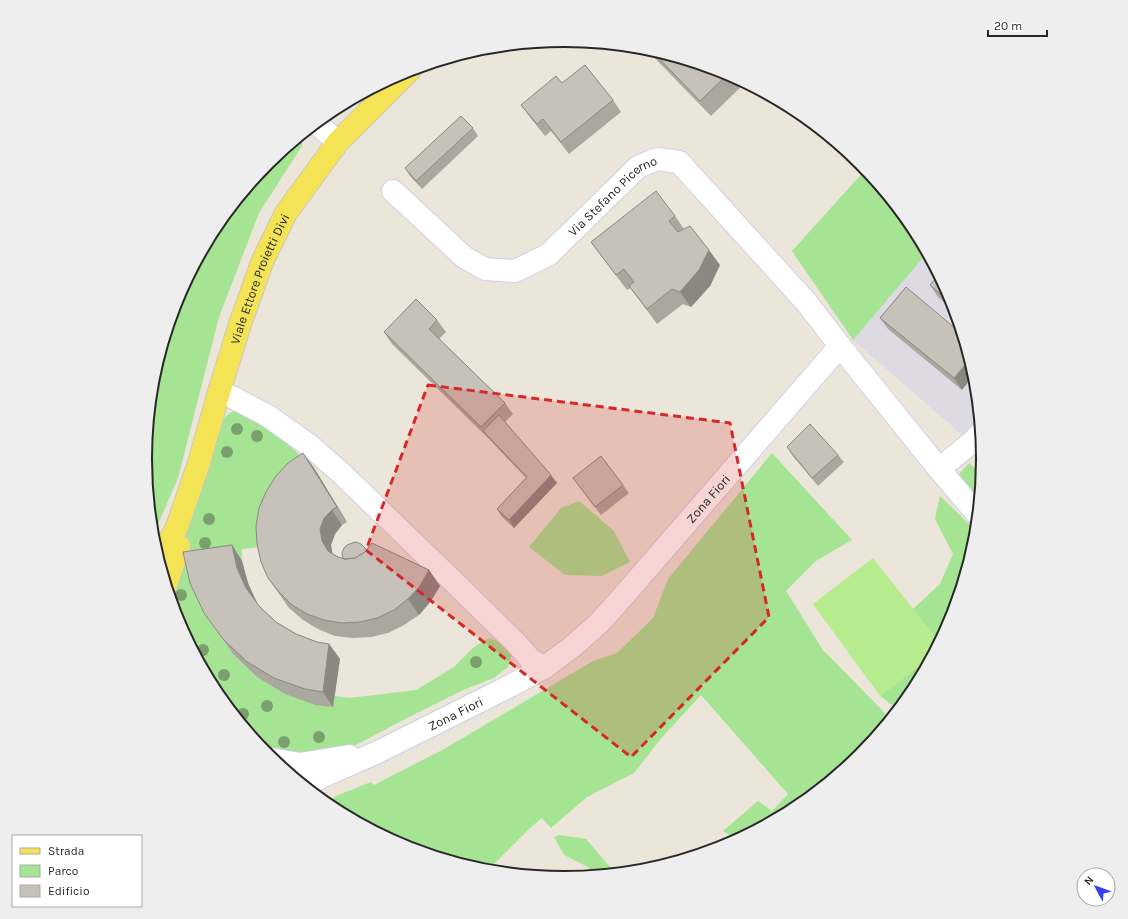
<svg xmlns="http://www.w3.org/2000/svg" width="1128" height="919" viewBox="0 0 1128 919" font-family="Karla,sans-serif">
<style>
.industrial{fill:#dedae3}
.green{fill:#a4e493}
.pitch{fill:#b7ec8e}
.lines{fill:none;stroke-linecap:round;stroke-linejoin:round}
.minor-casing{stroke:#cecfe2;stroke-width:24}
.major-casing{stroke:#c7c7c7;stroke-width:24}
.minor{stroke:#fff;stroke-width:22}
.major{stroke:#f4e455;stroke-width:22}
.tree{fill:#7aa06e}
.wall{fill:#aaa79f}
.shaded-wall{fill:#8b8882}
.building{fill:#c6c2b9;stroke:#8b8882}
.marked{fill:#d62828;fill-opacity:0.2;stroke:#d62828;stroke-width:3;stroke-dasharray:8 5;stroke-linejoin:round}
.labels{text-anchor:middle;stroke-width:3;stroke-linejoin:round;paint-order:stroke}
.street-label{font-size:13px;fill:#282828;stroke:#fff}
.rim{fill:none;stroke:#282828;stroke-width:2}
</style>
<rect width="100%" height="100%" fill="#ebe6d9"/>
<!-- industrial -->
<path class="industrial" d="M927,253L952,299L975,378L983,456L952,426L853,340Z"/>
<!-- green -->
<g class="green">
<path d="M303,134L302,146L259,213L219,317L178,478L152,538L145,459L153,377L177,299L215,226L268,163Z"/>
<path d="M866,169L913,227L927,253L853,340L792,251Z"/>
<path d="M250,410L314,468L261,547L242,549V561L194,567L214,628L233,654L257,677L333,707L335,696L349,698L416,690L454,667L474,647L489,638L501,642L512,655L508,667L494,678L463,690L405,719L354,746L320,753H284L259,747L215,692L176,620L168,591L216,425L231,412Z"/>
<path d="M772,453L852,540L816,561L786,591L823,650L881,709L890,720L860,756L797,808L737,840L723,831L758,801L772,811L788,794L701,695L663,736L634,773L587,797L551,828L542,818L531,827L487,871H482L403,847L331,808L325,803L338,795L371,782L374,785L446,748L593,661L617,653L653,618L668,579Z"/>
<path d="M969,463L982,475L979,505L954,480Z"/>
<path d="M940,496L976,531L975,542L951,620L940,643L913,609L940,584L953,554L935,519Z"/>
<path d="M579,501L614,531L630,562L602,576L565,575L529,547L561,508Z"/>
<path d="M934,654L913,693L899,710L880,696Z"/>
<path d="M559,835L586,839L610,867L613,874L595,876L588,867L564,855L554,837Z"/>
</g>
<!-- pitch -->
<path class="pitch" d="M873,558L940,643L934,654L880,696L813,604Z"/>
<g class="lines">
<!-- minor casing -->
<g class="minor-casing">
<g id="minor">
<path d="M316,123L338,142"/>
<path id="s1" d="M393,191L464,257L485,269L515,271L548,255L638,167L657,159L679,162L807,303L840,346L939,469L978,515"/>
<path d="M219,392L232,397L268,416L309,445L341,473L459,587L516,643L531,660L545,667"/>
<path d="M939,469L971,443L981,433"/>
<path d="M271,759L300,764L349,756"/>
<path id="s2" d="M304,786L328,774L380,751L510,686L545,667L572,647L599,623L619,601L840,346"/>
</g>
</g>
<!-- major casing -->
<g class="major-casing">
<g id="major">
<path id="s3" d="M159,563L167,545L177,527L199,463L219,392L240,324L263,260L286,213L338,142L410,70"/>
<path d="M166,585L179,546"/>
</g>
</g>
<!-- minor -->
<use href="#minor" class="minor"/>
<!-- major -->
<use href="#major" class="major"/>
</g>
<!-- trees -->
<g class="tree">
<circle cx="237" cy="429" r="6"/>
<circle cx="257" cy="436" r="6"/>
<circle cx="227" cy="452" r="6"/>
<circle cx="209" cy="519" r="6"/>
<circle cx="205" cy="543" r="6"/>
<circle cx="181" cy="595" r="6"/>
<circle cx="203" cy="650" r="6"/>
<circle cx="476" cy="662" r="6"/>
<circle cx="224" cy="675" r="6"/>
<circle cx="267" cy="706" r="6"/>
<circle cx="243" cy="714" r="6"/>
<circle cx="319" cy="737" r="6"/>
<circle cx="284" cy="742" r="6"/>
</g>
<!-- wall -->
<g class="wall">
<path d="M645,48L725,72L745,83L711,116Z"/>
<path d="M562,83L613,100L621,112L569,154L551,131L545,136L529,116L521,105Z"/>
<path d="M473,128L478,136L422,189L410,176L405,168Z"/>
<path d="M675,216L684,229L720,265L710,286L691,307L683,304L657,324L640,301L630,288L627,290L602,257L591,242Z"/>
<path d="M930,285L952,299L956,312L938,297Z"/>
<path d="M906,287L962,390L888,329L880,318Z"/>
<path d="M437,320L446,332L439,339L505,403L513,414L505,422L557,483L514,528L502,517L497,509L526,478L489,439L392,344L384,332Z"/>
<path d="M787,447L838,455L844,462L818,486L792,455Z"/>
<path d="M303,453L314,468L347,522L342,525L335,534L331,545L332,554L338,557L343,558L367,550L429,570L440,586L431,601L419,615L404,625L388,633L371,637L353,638L335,636L318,629L303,620L289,608L268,578Z"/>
<path d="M573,478L623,485L629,493L601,515Z"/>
<path d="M232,545L242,561L248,583L257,602L259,606L276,622L296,634L317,642L329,644L340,659L333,707L315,705L285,694L257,677L233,654L204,613Z"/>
</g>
<!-- shaded-wall -->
<g class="shaded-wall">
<path d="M709,250L720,265L710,286L691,307L680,292Z"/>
<path d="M970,359L974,375L962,390L954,378Z"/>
<path d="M303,453L314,468L347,522L337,507Z"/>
<path d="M551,475L557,483L514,528L509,520Z"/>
<path d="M332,510L342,525L335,534L331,545L333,556L328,551L322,541L320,529L324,518Z"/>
<path d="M232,545L242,561L248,583L257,604L246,588L237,568Z"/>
<path d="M429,570L440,586L431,601L419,615L408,599Z"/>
<path d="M329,644L340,659L333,707L323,692Z"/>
</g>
<!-- building -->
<g class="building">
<path d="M650,49L725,72L728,74L700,101Z"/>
<path d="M585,65L613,100L561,142L543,119L537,124L521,105L556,76L562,83Z"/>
<path d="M461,116L473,128L416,181L405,168Z"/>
<path d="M656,191L675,216L669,221L678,232L690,226L709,250L699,270L680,292L672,289L647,309L629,286L634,282L624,269L616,275L591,242Z"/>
<path d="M939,275L952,299L954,306L930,285Z"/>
<path d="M906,287L962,334L970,359L954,378L880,318Z"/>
<path d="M416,299L437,320L429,329L505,403L481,427L384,332Z"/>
<path d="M499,415L551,475L509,520L497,509L527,477L483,431Z"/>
<path d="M810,424L838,455L812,478L787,447Z"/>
<path d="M303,453L337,507L332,510L324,518L320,529L322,541L328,551L338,557L345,559L355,558L365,552L372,543L429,570L420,586L408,599L394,610L377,618L360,622L342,623L324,620L307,614L292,605L279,592L268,578L261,562L257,544L256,526L259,508L266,492L276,476L288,463Z"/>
<path d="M601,456L623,485L595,507L573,478Z"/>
<path d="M356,542L361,544L365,548L366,551L365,552L355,558L345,559L343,558L342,553L344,548L347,545L352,543Z"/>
<path d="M232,545L237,568L246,588L259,606L276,622L296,634L317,642L329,644L323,692L305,689L274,678L246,661L223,639L204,613L190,583L183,552Z"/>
</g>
<!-- marked area -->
<path class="marked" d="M428,385L730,423L769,617L631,757L366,550Z"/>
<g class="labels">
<!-- street labels -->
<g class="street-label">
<text dy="5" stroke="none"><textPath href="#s1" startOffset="276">Via Stefano Picerno</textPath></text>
<text dy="5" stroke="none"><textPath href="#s3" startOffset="302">Viale Ettore Proietti Divi</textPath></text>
<text dy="5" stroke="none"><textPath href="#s2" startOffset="504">Zona Fiori</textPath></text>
<text dy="5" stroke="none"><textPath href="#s2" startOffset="168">Zona Fiori</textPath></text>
</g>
</g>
<!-- crop -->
<path d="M0 0H1128V919H0ZM152 459a412 412 0 1 1 824 0a412 412 0 1 1-824 0Z" fill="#eee" fill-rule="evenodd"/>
<path class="rim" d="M152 459a412 412 0 1 1 824 0a412 412 0 1 1-824 0Z"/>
<!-- legend -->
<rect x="12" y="835" width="130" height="72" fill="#ffffff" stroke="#a9a9a9"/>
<rect x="20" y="848" width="20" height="6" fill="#f4e455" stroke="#a9a9a9"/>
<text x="48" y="855" font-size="12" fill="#282828">Strada</text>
<rect x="20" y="865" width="20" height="12" fill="#a4e493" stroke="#a9a9a9"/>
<text x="48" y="875" font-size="12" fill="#282828">Parco</text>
<rect x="20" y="885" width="20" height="12" fill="#c6c2b9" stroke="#a9a9a9"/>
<text x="48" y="895" font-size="12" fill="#282828">Edificio</text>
<!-- north arrow -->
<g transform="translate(1096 887) rotate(311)"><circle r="19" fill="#ffffff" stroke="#a9a9a9"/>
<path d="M0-3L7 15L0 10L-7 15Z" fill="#333dfe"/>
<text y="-6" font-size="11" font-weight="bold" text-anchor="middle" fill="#282828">N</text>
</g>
<!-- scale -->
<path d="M988 30v6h59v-6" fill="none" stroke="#282828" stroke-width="2"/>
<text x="994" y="30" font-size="12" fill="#282828" stroke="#ffffff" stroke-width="3" paint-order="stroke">20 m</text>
</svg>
